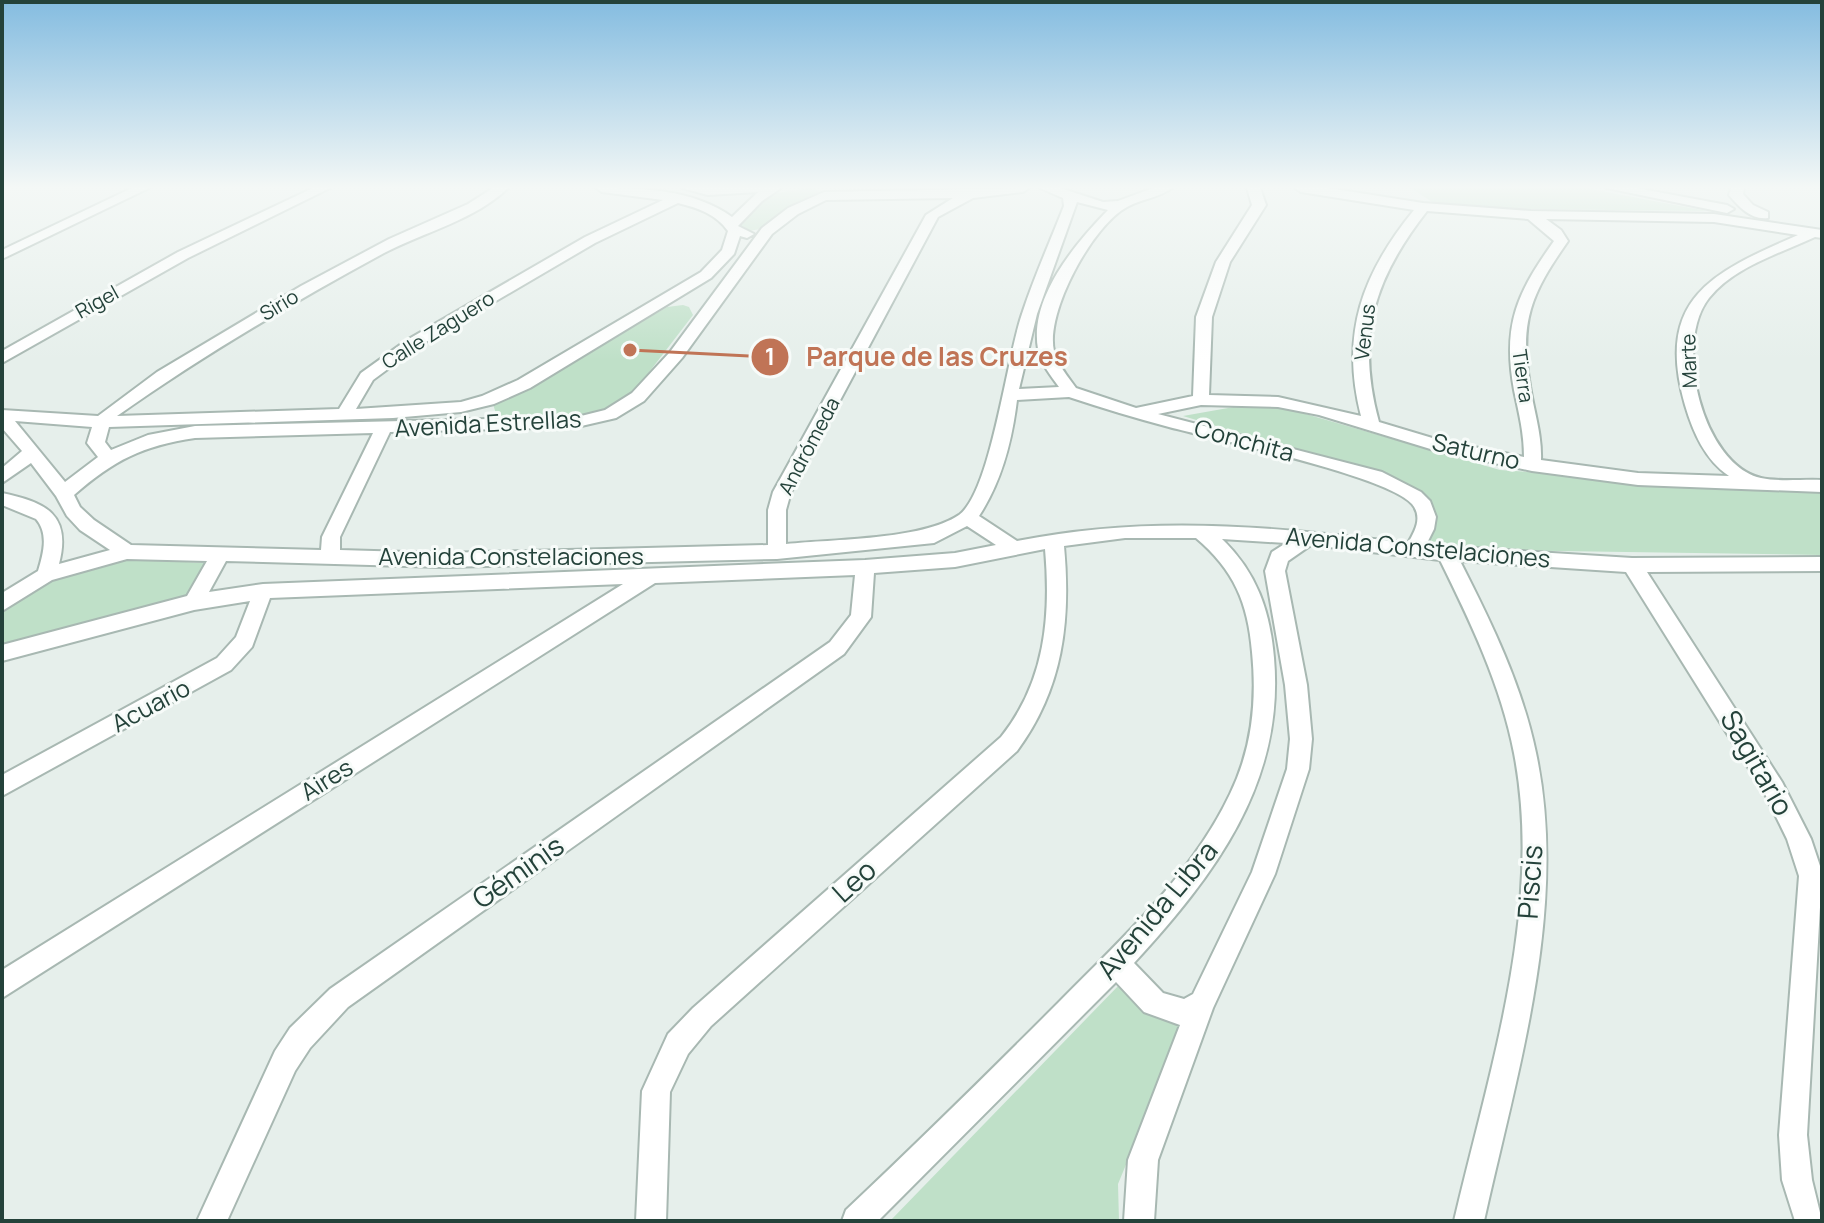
<svg xmlns="http://www.w3.org/2000/svg" width="1824" height="1223" viewBox="0 0 1824 1223" font-family="Manrope,sans-serif">
<style>
.green{fill:#bfe0c8}
.lines{fill:none;stroke-linecap:round;stroke-linejoin:round}
.minor-casing{stroke:#a8b8b2;stroke-width:4}
.minor{fill:#fff;fill-rule:evenodd}
.labels{text-anchor:middle;stroke-width:6;stroke-linejoin:round;paint-order:stroke}
.far-street-label{font-size:20px;fill:#24423a;stroke:#f7fbf9}
.street-label{font-size:24px;fill:#24423a;stroke:#f7fbf9}
.near-street-label{font-size:28px;fill:#24423a;stroke:#f7fbf9}
.leader{fill:none;stroke:#c07456;stroke-width:3}
.callout-dot{fill:#c07456;stroke:#f7fbf9;stroke-width:3}
.mark-label{font-size:24px;text-anchor:middle;font-weight:bold;fill:#fff}
.callout-label{font-size:26px;text-anchor:middle;font-weight:bold;fill:#c07456;stroke:#f7fbf9;stroke-width:6;stroke-linejoin:round;paint-order:stroke}
</style>
<rect width="100%" height="100%" fill="#e6efeb"/>
<!-- green -->
<g class="green">
<path d="M811,188L819,191L817,196L779,213L760,229L749,231L736,225L738,220L770,194Z"/>
<path d="M1411,188H1585L1707,211L1441,208Z"/>
<path d="M683,305L689,307L693,315L630,397C597,425 543,418 502,420L497,417L493,404L535,385L667,307Z"/>
<path d="M1245,405L1278,406L1500,470L1822,492V555L1421,549L1430,535L1402,482L1183,416Z"/>
<path d="M114,559L209,563L191,596L2,648V605L40,582Z"/>
<path d="M1121,983L1186,1019L1118,1184L1119,1221H890Z"/>
</g>
<g class="lines">
<!-- minor casing -->
<g class="minor-casing">
<g id="minor">
<path d="M132,188H149L2,259V250Z"/>
<path d="M313,188H330L188,258L2,363V351L178,252Z"/>
<path d="M493,188H508C475,220 424,232 384,253C292,303 202,356 117,416L339,409L361,373L407,340L585,237L663,200L602,192L596,188C642,188 693,189 732,217L758,192L708,195L682,188H781L762,201L738,226L754,234L747,238L740,236L734,254L711,278L530,388L494,404L461,412L393,418L109,427L105,442L111,450L148,435L195,426L577,417L605,410L632,393L670,352L762,228L788,208L824,192L1029,188L1023,192L973,198L938,217L791,492L786,510V544C833,539 922,540 959,515C991,492 1007,356 1022,314C1034,277 1050,242 1064,206L1063,198L1040,188H1060L1103,202L1118,201L1153,188H1172C1159,198 1141,199 1127,207C1093,225 1045,312 1054,351C1058,365 1068,377 1076,388L1136,408L1193,396L1196,317L1216,262L1252,205L1247,188H1260L1266,205L1230,262L1212,317L1209,395L1278,397L1361,416C1340,334 1362,274 1414,210L1301,192L1295,188H1328L1423,203L1531,211L1714,214L1822,230V238L1815,237C1779,254 1735,266 1709,298C1673,343 1702,464 1761,478C1779,482 1803,479 1822,480V492L1638,485L1532,471L1437,451L1319,415L1278,407L1201,405L1158,414L1382,472L1421,492L1430,501L1436,517L1434,529L1426,545L1632,558L1822,557V571L1647,572L1782,782L1811,839L1822,872L1807,1135L1812,1180L1822,1221H1795L1782,1180L1779,1135L1799,876L1787,839L1766,796L1626,572L1460,561C1491,622 1522,685 1536,753C1569,908 1517,1071 1484,1221H1454C1489,1071 1544,908 1514,753C1501,685 1470,621 1440,560L1311,545L1288,561L1285,571L1307,685L1312,739L1309,769L1275,874L1213,1008L1158,1160L1154,1221H1124L1128,1160L1180,1025L1144,1012L1116,982L878,1221H842L846,1210C918,1142 988,1073 1058,1003C1121,939 1191,876 1230,794C1252,749 1257,702 1252,652C1248,603 1234,570 1196,538H1125L1064,546C1071,621 1063,689 1017,751L711,1026L688,1054L670,1092L666,1221H636L642,1091L668,1034L693,1008L1001,737C1045,682 1051,617 1045,549L955,567L874,573L871,617L844,654L348,1007L310,1048L295,1071L227,1221H197L275,1051L290,1028L330,989L830,642L851,615L855,575L655,583L2,998V970L623,584L270,598L252,647L231,670L2,796V775L217,658L236,637L250,601L194,610L2,661V645L187,596L207,561L127,559L52,580L2,611V593L38,571C43,554 49,534 36,519L2,505V493C45,502 72,514 59,564L110,550L80,530L67,516L56,496L31,463L2,483V468L22,451L2,428V410L98,416L157,372L301,286L389,239L468,204ZM953,198L926,215L773,492L768,510V545L442,553L340,550V537L390,432L577,427L616,418L644,401L682,358L772,234L798,214L826,200ZM1077,202L1108,210C1075,244 1029,298 1038,349C1041,364 1051,376 1059,387L1019,389L1037,314ZM678,203C698,208 716,214 728,231L722,250L701,272L518,380L482,396L461,402L356,409L373,380L419,346L595,243ZM1427,211L1528,219L1554,241C1517,293 1502,325 1514,390C1519,414 1524,433 1524,457L1439,440L1379,422C1356,337 1373,280 1427,211ZM1546,219L1714,222L1798,235C1714,272 1654,297 1685,405C1693,432 1705,460 1729,476L1638,473L1541,460C1542,434 1534,412 1530,386C1519,321 1531,294 1568,241L1561,230ZM1069,397C1102,408 1135,418 1169,427C1214,439 1388,476 1412,504C1423,517 1415,531 1408,543C1273,527 1152,514 1017,541L979,516C1002,481 1012,441 1017,400ZM15,421L92,427L87,443L98,457L65,482ZM373,433L322,537L321,550L131,545L94,520L80,507L74,495C114,460 142,446 195,438ZM967,526L996,545L955,553L865,560L263,584L209,592L226,561L442,567L777,559L934,543ZM1222,539L1286,543L1272,552L1265,571L1285,685L1290,739L1287,769L1252,872L1193,994L1184,999L1163,993L1134,963C1214,876 1285,783 1274,658C1270,611 1257,573 1222,539Z"/>
<path d="M1607,188H1636L1727,205L1734,209L1727,213Z"/>
<path d="M1731,188H1744L1743,194L1753,205L1768,212V218C1751,220 1739,207 1729,195Z"/>
</g>
</g>
<!-- minor -->
<use href="#minor" class="minor"/>
</g>
<!-- sky -->
<linearGradient id="sky" x2="0" y2="1"><stop stop-color="#84bce0"/><stop offset="0.52" stop-color="#f4f8f6"/><stop offset="1" stop-color="#f4f8f6" stop-opacity="0"/></linearGradient>
<rect width="1824" height="360" fill="url(#sky)"/>
<g class="labels">
<!-- far-street labels -->
<g class="far-street-label">
<text transform="translate(97 302) rotate(-29)" y="7">Rigel</text>
<text transform="translate(279 305) rotate(-31)" y="7">Sirio</text>
<text transform="translate(438 330) rotate(-32)" y="7">Calle Zaguero</text>
<text transform="translate(1365 332) rotate(-83)" y="7">Venus</text>
<text transform="translate(1689 361) rotate(-92)" y="7">Marte</text>
<text transform="translate(1523 376) rotate(82)" y="7">Tierra</text>
<text transform="translate(809 446) rotate(-62)" y="7">Andrómeda</text>
</g>
<!-- street labels -->
<g class="street-label">
<text transform="translate(488 424) rotate(-3)" y="8">Avenida Estrellas</text>
<text transform="translate(1244 441) rotate(15)" y="8">Conchita</text>
<text transform="translate(1476 452) rotate(13)" y="8">Saturno</text>
<text transform="translate(1418 548) rotate(5)" y="8">Avenida Constelaciones</text>
<text x="511" y="565">Avenida Constelaciones</text>
<text transform="translate(151 706) rotate(-28)" y="8">Acuario</text>
<text transform="translate(327 780) rotate(-32)" y="8">Aires</text>
</g>
<!-- near-street labels -->
<g class="near-street-label">
<text transform="translate(1757 763) rotate(60)" y="10">Sagitario</text>
<text transform="translate(518 872) rotate(-35)" y="10">Géminis</text>
<text transform="translate(854 881) rotate(-42)" y="10">Leo</text>
<text transform="translate(1530 882) rotate(-86)" y="10">Piscis</text>
<text transform="translate(1157 910) rotate(-50)" y="10">Avenida Libra</text>
</g>
</g>
<!-- callouts -->
<path class="leader" d="M630 350L770 357"/>
<g class="callout-dot">
<circle cx="630" cy="350" r="8"/>
<circle cx="770" cy="357" r="20"/>
</g>
<g class="mark-label">
<text x="770" y="365">1</text>
</g>
<g class="callout-label">
<text x="937" y="366">Parque de las Cruzes</text>
</g>
<!-- border -->
<rect width="1824" height="1223" fill="none" stroke="#24423a" stroke-width="8"/>
</svg>
